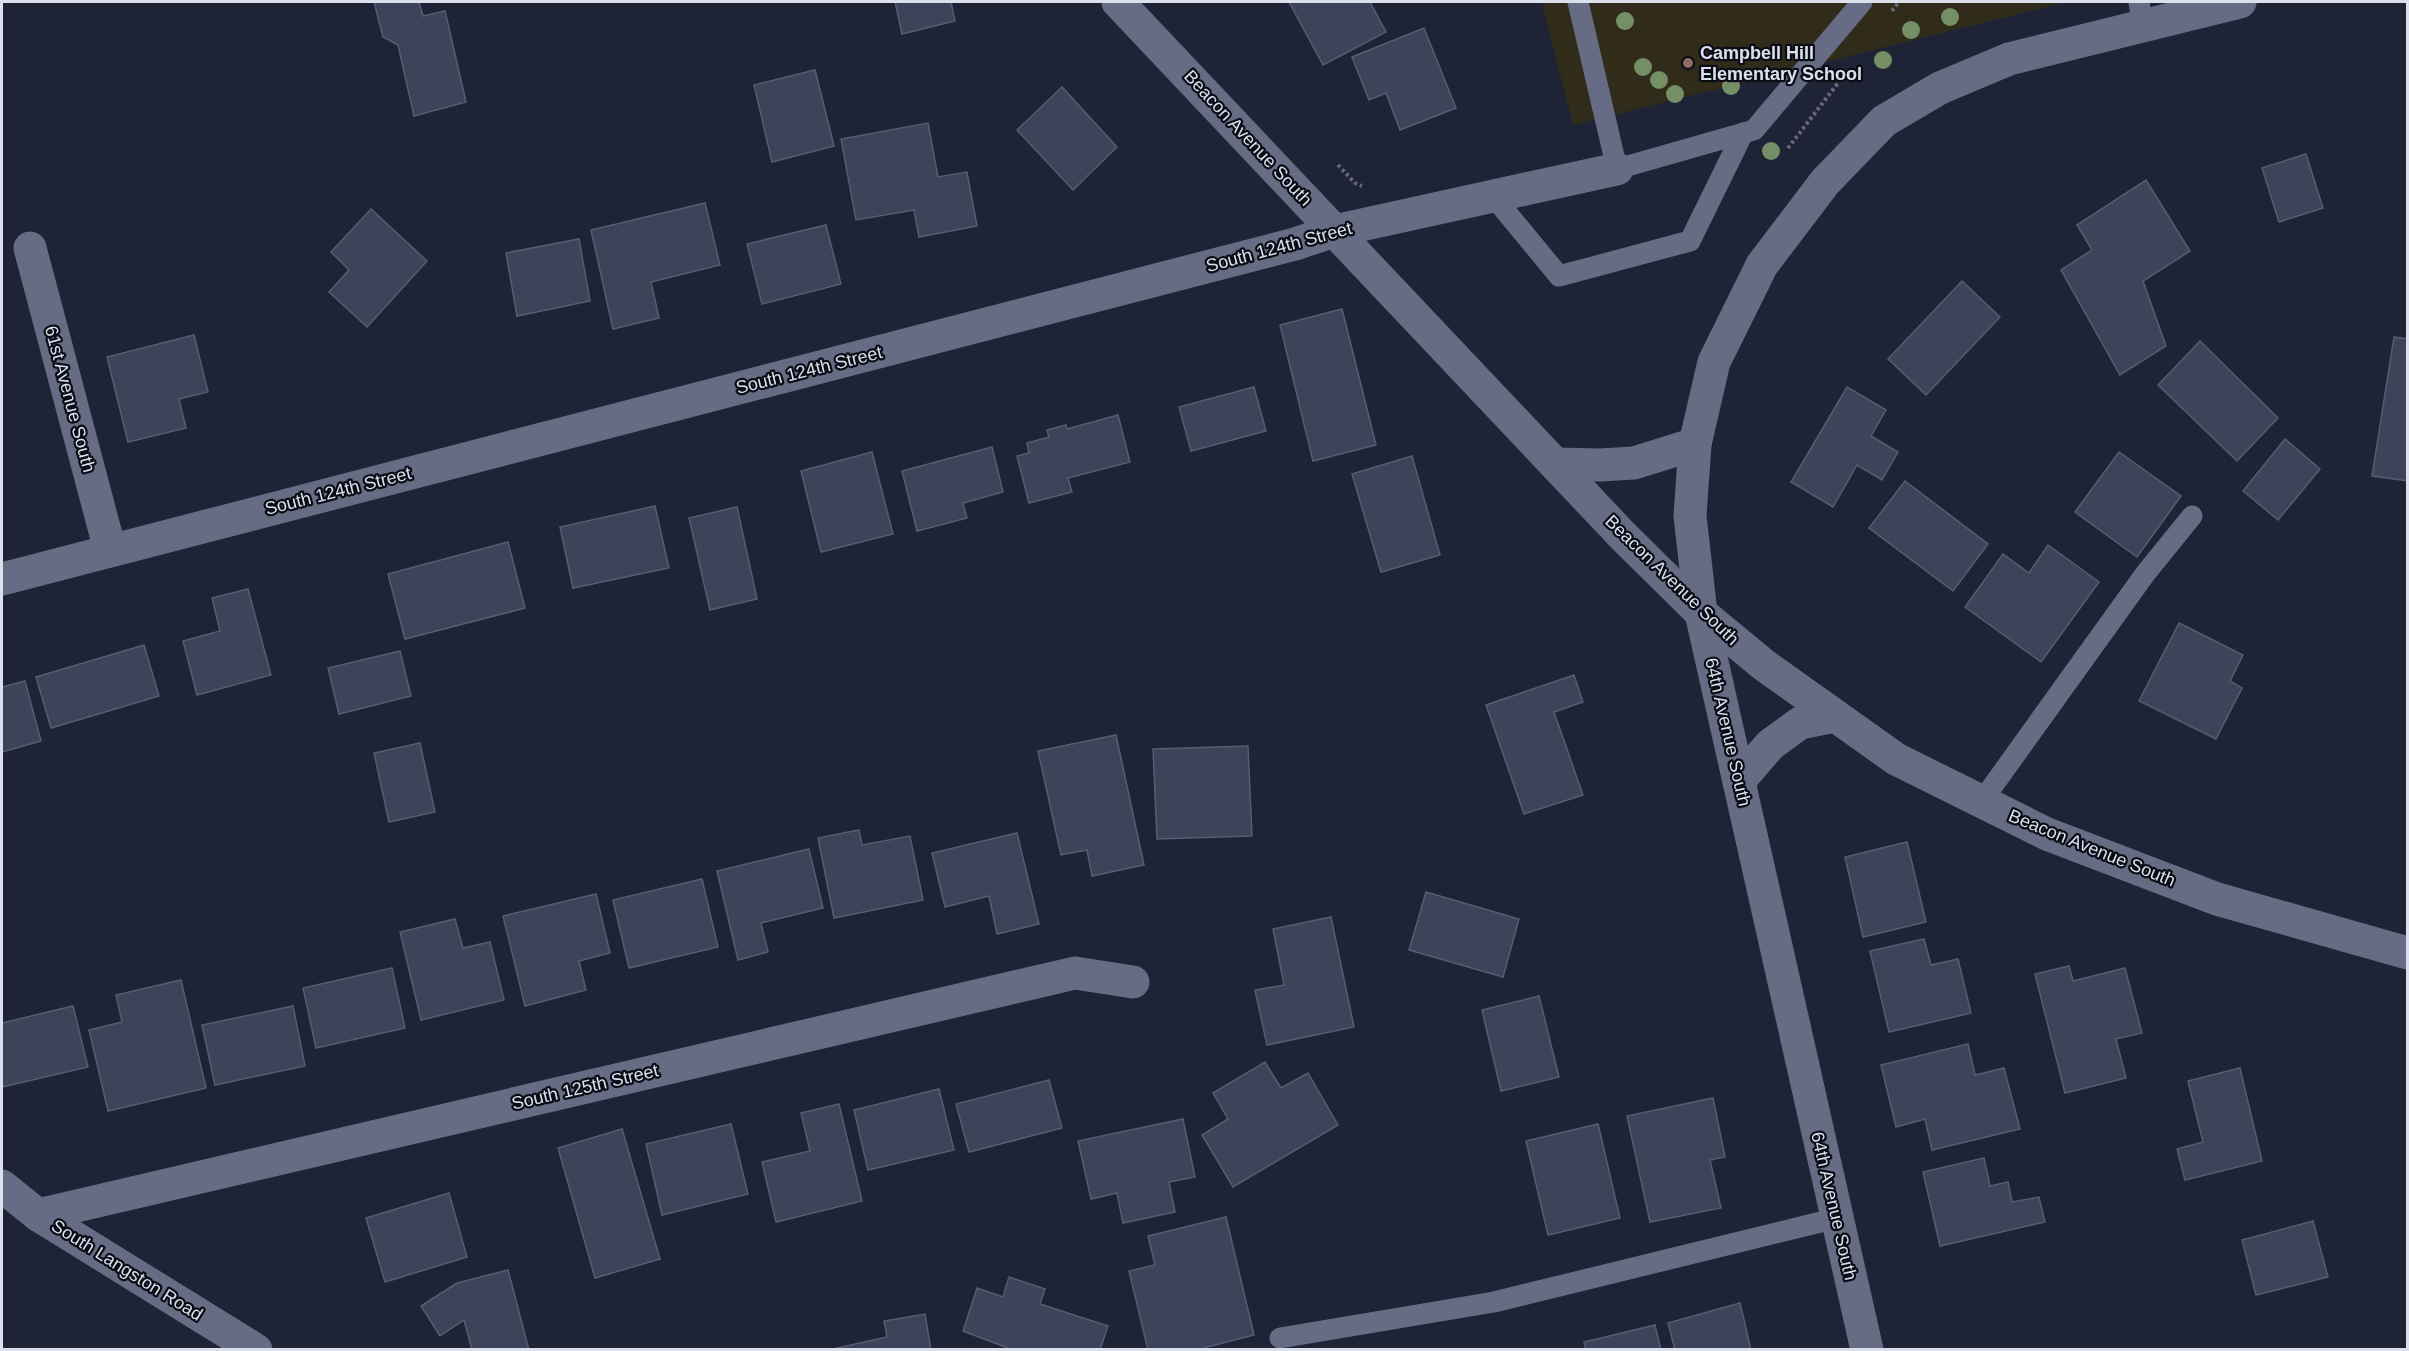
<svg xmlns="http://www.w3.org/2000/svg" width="2409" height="1351" viewBox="0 0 2409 1351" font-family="Helvetica,sans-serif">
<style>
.education{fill:#312b1a}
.building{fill:#3d4358;stroke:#565d73;stroke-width:1.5}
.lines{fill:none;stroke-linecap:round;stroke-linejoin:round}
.path{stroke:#65697a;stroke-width:4;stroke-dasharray:3 3;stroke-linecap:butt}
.service{stroke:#656c83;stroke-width:21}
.minor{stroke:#656c83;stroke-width:33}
.tertiary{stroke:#656c83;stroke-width:33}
.tree{fill:#748e66}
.education-dot{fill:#8d6e63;stroke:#0b0d16;stroke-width:2}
.labels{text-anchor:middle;stroke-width:4.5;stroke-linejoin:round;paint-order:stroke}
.poi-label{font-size:18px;font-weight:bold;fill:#dce0ed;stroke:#0b0d16;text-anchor:start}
.street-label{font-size:18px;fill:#dce0ed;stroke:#0b0d16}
</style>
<rect width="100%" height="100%" fill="#1e2336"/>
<!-- education -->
<path class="education" d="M1542,2H2066L1573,125Z"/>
<!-- building -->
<g class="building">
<path d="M374,2H419L423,16L445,11L466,102L414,116L398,45L383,37Z"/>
<path d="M895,2H951L955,21L902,34Z"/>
<path d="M1289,2H1370L1386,32L1323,65Z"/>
<path d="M1424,28L1456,108L1400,130L1386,93L1369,100L1352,57Z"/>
<path d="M815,70L834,146L772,162L754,85Z"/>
<path d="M1062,87L1117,147L1073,190L1017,130Z"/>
<path d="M928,123L938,177L967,172L977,226L919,237L914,210L856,220L841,139Z"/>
<path d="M2306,154L2323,208L2279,222L2262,168Z"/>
<path d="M2146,180L2190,251L2143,281L2166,346L2120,375L2061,270L2092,250L2077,225Z"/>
<path d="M705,203L720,265L651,282L659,318L613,329L591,230Z"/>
<path d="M371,209L427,261L367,327L329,292L349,270L331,252Z"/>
<path d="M826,225L841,284L762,304L747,244Z"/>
<path d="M579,239L590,301L517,316L506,253Z"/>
<path d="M1962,281L2000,317L1926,395L1888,359Z"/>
<path d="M1342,309L1376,445L1313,461L1280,325Z"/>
<path d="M194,335L208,392L179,399L186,428L128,442L107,357Z"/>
<path d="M2394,337L2408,339V481L2372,476Z"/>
<path d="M2200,341L2278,418L2237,461L2158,385Z"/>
<path d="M1254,387L1266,431L1191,451L1179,407Z"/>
<path d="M1847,387L1886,410L1871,436L1898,452L1882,480L1857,465L1833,507L1791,482Z"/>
<path d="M1118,415L1130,462L1068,478L1072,492L1029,503L1017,456L1029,453L1027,443L1049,437L1047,430L1066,425L1067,429Z"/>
<path d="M2285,439L2320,469L2278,520L2243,491Z"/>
<path d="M992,447L1003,492L963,503L967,518L917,531L902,471Z"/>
<path d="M872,452L893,534L821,552L801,471Z"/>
<path d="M2119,452L2181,496L2137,557L2075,512Z"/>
<path d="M1412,456L1440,555L1381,572L1352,474Z"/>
<path d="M1905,481L1988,544L1953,591L1869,528Z"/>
<path d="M655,506L669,568L573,588L560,527Z"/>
<path d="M737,507L757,599L710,610L689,518Z"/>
<path d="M508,542L525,608L405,639L388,574Z"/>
<path d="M2048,545L2099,582L2041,662L1965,607L2003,554L2029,573Z"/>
<path d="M248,589L271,675L197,695L183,641L220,631L212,598Z"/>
<path d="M2179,623L2243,655L2230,681L2242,688L2216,739L2139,701Z"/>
<path d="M144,645L159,696L51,728L36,677Z"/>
<path d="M400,651L411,696L339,714L328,668Z"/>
<path d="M1574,675L1583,702L1554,712L1583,795L1524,814L1486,705Z"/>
<path d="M25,681L41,741L2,752V687Z"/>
<path d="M1116,735L1144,865L1092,876L1087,850L1061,855L1038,751Z"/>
<path d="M420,743L435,812L389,822L374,753Z"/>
<path d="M1248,746L1252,836L1157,839L1153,749Z"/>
<path d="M859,830L862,845L910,836L923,900L834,918L818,838Z"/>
<path d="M1017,833L1039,924L997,934L989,896L945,907L932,853Z"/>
<path d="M1907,842L1926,922L1863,937L1845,857Z"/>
<path d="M809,849L823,908L761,923L768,952L738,960L717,871Z"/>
<path d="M702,879L718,947L629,968L613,900Z"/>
<path d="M1426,892L1519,919L1503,977L1409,950Z"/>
<path d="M596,894L610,953L579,961L586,990L525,1006L503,916Z"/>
<path d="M1331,917L1354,1027L1267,1045L1255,990L1284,985L1273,929Z"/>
<path d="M455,919L463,948L490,942L504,1000L421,1020L400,932Z"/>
<path d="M1924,939L1931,965L1958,959L1971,1013L1889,1032L1870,951Z"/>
<path d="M2069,966L2073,981L2125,968L2142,1033L2116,1039L2126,1078L2065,1093L2035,974Z"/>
<path d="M392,968L405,1028L316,1048L303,988Z"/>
<path d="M181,980L206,1088L108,1111L89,1030L122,1022L116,995Z"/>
<path d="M1539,996L1559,1077L1501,1091L1482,1010Z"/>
<path d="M73,1006L88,1067L2,1087V1023Z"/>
<path d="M293,1006L305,1066L215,1085L202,1025Z"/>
<path d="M1968,1044L1975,1075L2004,1068L2020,1129L1932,1150L1925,1119L1896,1127L1881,1065Z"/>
<path d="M1265,1062L1281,1088L1308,1073L1338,1125L1233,1187L1202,1135L1228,1119L1213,1093Z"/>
<path d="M2240,1068L2262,1161L2185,1180L2177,1149L2203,1142L2188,1081Z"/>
<path d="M1049,1080L1062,1128L969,1152L956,1104Z"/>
<path d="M939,1089L954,1150L868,1170L854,1110Z"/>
<path d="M1713,1098L1725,1157L1710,1160L1721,1208L1650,1222L1627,1116Z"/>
<path d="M839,1104L862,1201L776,1222L762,1162L810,1151L801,1113Z"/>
<path d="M1183,1119L1195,1177L1169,1182L1175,1212L1123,1223L1117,1193L1091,1199L1078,1141Z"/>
<path d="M731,1124L748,1194L662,1215L646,1144Z"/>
<path d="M1598,1124L1620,1218L1548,1235L1526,1141Z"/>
<path d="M622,1129L660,1259L595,1278L558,1148Z"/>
<path d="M1984,1158L1990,1186L2008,1182L2012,1202L2039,1197L2045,1222L1940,1246L1923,1172Z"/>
<path d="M449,1193L467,1257L385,1282L366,1218Z"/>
<path d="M1226,1217L1254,1335L1196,1350H1148L1129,1271L1155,1265L1148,1236Z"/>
<path d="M2313,1221L2328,1277L2256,1295L2242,1240Z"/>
<path d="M508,1270L529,1350H472L464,1320L440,1336L421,1306L457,1283Z"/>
<path d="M1009,1277L1045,1289L1040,1304L1108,1326L1100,1350H1013L963,1331L977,1288L1003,1297Z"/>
<path d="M1740,1303L1751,1350H1675L1668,1323Z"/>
<path d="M925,1314L931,1350H828L887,1337L884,1321Z"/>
<path d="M1655,1325L1661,1350H1586L1584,1342Z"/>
</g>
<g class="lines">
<!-- path -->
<g class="path">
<path d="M1892,11L1899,2"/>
<path d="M1788,148L1848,70"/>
<path d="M1338,165L1355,183L1362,186"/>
</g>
<!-- service -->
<g class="service">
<path d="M1578,2L1617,169L1754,130L1862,2"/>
<path d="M2139,2L2143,26"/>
<path d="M1493,196L1559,276L1690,241L1743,133"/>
<path d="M1982,801L2145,574L2192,516"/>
<path d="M1280,1338L1494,1302L1837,1218"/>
</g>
<!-- minor -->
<g class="minor">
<path d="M30,248L110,550"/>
<path d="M2,579L1295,244L1334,231L1617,169"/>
<path d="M1701,613L1764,665L1896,759L2047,834L2217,899L2408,953"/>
<path d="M38,1215L1075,973L1133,982"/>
</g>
<!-- tertiary -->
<g class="tertiary">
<path d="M1118,2L1622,535L1701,613"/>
<path d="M1555,464L1600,465L1634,463L1695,444"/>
<path d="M1739,781L1770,745L1800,723L1835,716"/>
<path d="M2,1186L38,1215L256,1350"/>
<path d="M1867,1350L1701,613L1690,516L1695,444L1714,362L1762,265L1825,182L1884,121L1940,88L2009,59L2240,2"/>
</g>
</g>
<!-- trees -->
<g class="tree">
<circle cx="1950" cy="17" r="9"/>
<circle cx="1625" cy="21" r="9"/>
<circle cx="1911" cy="30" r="9"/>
<circle cx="1883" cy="60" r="9"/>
<circle cx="1643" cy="67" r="9"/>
<circle cx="1659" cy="80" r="9"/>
<circle cx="1731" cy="86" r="9"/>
<circle cx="1675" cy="94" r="9"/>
<circle cx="1771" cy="151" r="9"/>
</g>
<!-- markers -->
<circle class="education-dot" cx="1688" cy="63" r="6"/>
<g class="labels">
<!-- poi labels -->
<g class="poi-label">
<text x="1700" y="59">Campbell Hill<tspan x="1700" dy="21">Elementary School</tspan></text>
</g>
<!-- street labels -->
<g class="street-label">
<text transform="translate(1248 138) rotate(47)" y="6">Beacon Avenue South</text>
<text transform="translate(1279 247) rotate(-15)" y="6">South 124th Street</text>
<text transform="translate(809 370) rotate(-14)" y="6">South 124th Street</text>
<text transform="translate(70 399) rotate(75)" y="6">61st Avenue South</text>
<text transform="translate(338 491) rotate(-14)" y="6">South 124th Street</text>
<text transform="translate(1672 580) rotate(44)" y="6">Beacon Avenue South</text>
<text transform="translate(1728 732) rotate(77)" y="6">64th Avenue South</text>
<text transform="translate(2092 848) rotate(22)" y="6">Beacon Avenue South</text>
<text transform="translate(585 1087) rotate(-13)" y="6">South 125th Street</text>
<text transform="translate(1834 1206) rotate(77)" y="6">64th Avenue South</text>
<text transform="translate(127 1270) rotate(32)" y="6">South Langston Road</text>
</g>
</g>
<!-- border -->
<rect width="2409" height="1351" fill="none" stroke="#dce0ed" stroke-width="6"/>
</svg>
